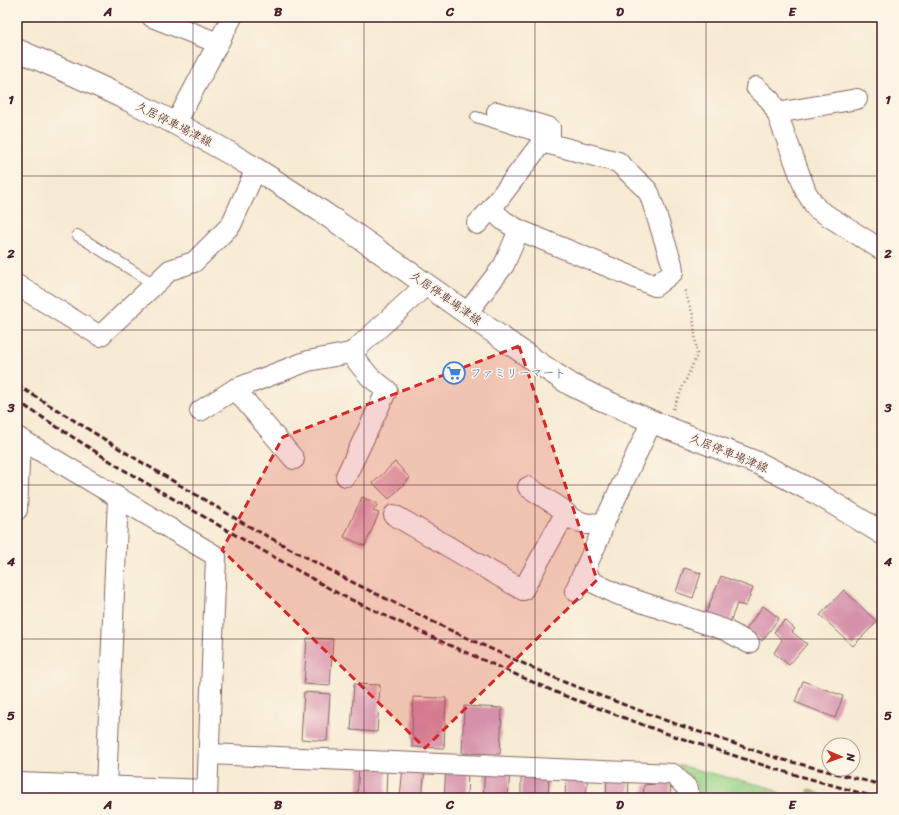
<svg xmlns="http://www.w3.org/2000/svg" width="899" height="815" viewBox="0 0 899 815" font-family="Sriracha,'Klee One',sans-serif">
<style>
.green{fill:#97d387;stroke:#707959}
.building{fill:#d590aa}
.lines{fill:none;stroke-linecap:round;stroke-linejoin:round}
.service-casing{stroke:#866665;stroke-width:12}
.minor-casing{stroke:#866665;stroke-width:22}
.secondary-casing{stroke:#866665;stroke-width:24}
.path{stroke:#866665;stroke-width:2.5;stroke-dasharray:1 3;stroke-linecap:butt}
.service{stroke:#fff;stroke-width:10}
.minor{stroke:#fff;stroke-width:20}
.secondary{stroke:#fff;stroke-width:22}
.rail{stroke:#4a1f2b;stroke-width:3;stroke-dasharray:6 3;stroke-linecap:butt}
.marked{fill:#d62828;fill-opacity:0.2;stroke:#d62828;stroke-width:3;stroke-dasharray:8 5;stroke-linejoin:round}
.grid{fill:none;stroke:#4a1f2b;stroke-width:1;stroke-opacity:0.55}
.labels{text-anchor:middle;stroke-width:3;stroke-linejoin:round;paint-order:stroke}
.street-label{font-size:12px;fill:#4a1f2b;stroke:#fcf5e5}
.shop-label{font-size:12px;fill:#366cbe;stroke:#fcf5e5;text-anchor:start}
.neatline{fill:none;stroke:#4a1f2b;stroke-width:1.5}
.grid-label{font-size:13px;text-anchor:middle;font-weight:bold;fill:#4a1f2b}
</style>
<rect width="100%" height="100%" fill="#fcf5e5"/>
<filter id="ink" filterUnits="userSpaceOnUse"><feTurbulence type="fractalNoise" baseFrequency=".025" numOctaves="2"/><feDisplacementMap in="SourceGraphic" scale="8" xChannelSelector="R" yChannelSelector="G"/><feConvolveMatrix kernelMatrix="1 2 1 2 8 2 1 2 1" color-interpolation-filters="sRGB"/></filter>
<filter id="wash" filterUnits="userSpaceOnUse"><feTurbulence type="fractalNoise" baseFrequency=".012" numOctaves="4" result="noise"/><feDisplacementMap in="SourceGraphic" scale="16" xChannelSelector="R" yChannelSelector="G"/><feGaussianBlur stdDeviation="0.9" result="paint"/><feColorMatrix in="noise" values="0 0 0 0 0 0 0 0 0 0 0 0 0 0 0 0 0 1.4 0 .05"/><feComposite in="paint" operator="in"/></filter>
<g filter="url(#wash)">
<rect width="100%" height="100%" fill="#f6ead2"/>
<!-- green -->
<g class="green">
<path d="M678,765L771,788L788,798H696L697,785Z"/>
<path d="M809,789L828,798H809L807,797Z"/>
</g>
<g id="blocks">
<!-- building -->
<g class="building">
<path d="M395,462L410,478L389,499L373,483Z"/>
<path d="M362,497L378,504L373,511L379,513L365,546L344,537Z"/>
<path d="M684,568L701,573L693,598L676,592Z"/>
<path d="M721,576L753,588L746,606L737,604L730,622L706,613Z"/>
<path d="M844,590L877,622L853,646L820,615Z"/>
<path d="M763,606L779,618L762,641L746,629Z"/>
<path d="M785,620L795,629L792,632L807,644L789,665L774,653L782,640L774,632Z"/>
<path d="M307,638L333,639L330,686L304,684Z"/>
<path d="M803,681L843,696L835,718L795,702Z"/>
<path d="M354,684L380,685L377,732L351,730Z"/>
<path d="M304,692L330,694L327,741L301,739Z"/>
<path d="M413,697L446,698L444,748L412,747Z"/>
<path d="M464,706L502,708L500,754L462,753Z"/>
<path d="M359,765L387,767L386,798H357Z"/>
<path d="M403,766L425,768L422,798H400Z"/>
<path d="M446,768L468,769L467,798H444Z"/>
<path d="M485,768L510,770L508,798H483Z"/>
<path d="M530,770L549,771L548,798H521V778H530Z"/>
<path d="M566,773L588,774L586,798H565Z"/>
<path d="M607,777L629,779L628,798H606Z"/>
<path d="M656,779H671L670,798H643L644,785L655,784Z"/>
</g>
</g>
</g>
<g filter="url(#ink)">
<use href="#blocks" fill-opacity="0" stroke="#866665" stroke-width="1"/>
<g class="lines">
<!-- service casing -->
<g class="service-casing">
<g id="service">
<path d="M476,117L533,135L542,142"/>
<path d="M77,235L155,285"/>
</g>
</g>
<!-- minor casing -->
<g class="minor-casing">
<g id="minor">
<path d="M152,17L218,43"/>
<path d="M756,87L770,100L777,113"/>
<path d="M857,99L777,113L806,192L817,209L882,250"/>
<path d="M497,112L550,128V144"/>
<path d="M176,123L232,17"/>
<path d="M542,142L618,162L647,190L650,195L672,264L673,272L655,286L519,230L504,221L491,209Z"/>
<path d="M477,224L491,209"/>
<path d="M17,285L100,336L170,270L194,262L231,225L256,169"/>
<path d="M467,313L504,265L519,230"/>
<path d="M235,389L294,459"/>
<path d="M200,411L235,389L308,361L350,353L355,350L426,285"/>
<path d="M17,437L216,556L207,798"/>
<path d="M346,476L387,390L370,377L350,353"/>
<path d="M528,487L562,509L572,519L587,524L604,523"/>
<path d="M17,510L20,439"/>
<path d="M394,515L523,590L561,521L568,515"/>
<path d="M586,568L590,581L617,594L725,630L749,643"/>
<path d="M575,591L599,538L604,523L652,421"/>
<path d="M209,754L673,774L688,789L687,798"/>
<path d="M17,783L207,790"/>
<path d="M106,787L118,498"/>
</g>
</g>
<!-- secondary casing -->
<g class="secondary-casing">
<path id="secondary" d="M17,50C99,85 180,122 256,169C364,236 464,315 570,384L598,398L665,427L760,464L818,494L882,533"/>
</g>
<!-- path -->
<path class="path" d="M673,409L697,355L693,315L684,289"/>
<!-- service -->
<use href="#service" class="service"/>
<!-- minor -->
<use href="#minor" class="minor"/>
<!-- secondary -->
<use href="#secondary" class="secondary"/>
<!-- rail -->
<g class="rail">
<path d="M17,385L133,457L243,523L348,580L454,632L564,682L670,722L780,759L882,785"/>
<path d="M17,401L124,470L237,536L341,595L449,645L560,694L665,733L775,769L878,798"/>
</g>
</g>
</g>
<!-- marked area -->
<path class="marked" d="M519,346L597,580L425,748L222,550L283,437Z"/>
<!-- grid -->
<path class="grid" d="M193,17V798M364,17V798M535,17V798M706,17V798M17,176H882M17,330H882M17,485H882M17,639H882"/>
<!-- icons -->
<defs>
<g id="supermarket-ring" transform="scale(1.15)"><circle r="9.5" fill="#fcf5e5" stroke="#3f7fe0" stroke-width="1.5"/><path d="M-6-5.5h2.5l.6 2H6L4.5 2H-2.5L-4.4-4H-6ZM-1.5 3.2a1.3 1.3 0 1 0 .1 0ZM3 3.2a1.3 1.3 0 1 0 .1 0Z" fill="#3f7fe0"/></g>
</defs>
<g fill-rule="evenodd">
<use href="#supermarket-ring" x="454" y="373"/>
</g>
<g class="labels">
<!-- street labels -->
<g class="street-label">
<text transform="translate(174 124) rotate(27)" y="4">久居停車場津線</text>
<text transform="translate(446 298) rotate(35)" y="4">久居停車場津線</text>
<text transform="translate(729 453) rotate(22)" y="4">久居停車場津線</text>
</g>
<!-- shop labels -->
<g class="shop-label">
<text x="470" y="377">ファミリーマート</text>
</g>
</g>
<!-- margin -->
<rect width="899" height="815" fill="none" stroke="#fcf5e5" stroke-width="44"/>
<!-- north arrow -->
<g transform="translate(841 757) rotate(92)"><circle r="19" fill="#fcf5e5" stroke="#b59f9b"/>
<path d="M0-3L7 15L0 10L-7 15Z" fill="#c8321e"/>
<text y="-6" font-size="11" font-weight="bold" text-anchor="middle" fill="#4a1f2b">N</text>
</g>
<rect x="22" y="22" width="855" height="771" class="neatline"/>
<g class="grid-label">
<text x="108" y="16">A</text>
<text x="278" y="16">B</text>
<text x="450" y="16">C</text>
<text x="620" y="16">D</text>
<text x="792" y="16">E</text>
<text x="11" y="104">1</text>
<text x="888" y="104">1</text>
<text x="11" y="258">2</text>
<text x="888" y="258">2</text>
<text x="11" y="412">3</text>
<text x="888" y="412">3</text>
<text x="11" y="566">4</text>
<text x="888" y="566">4</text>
<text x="11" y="720">5</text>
<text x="888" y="720">5</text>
<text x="108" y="809">A</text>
<text x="278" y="809">B</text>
<text x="450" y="809">C</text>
<text x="620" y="809">D</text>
<text x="792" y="809">E</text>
</g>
</svg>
